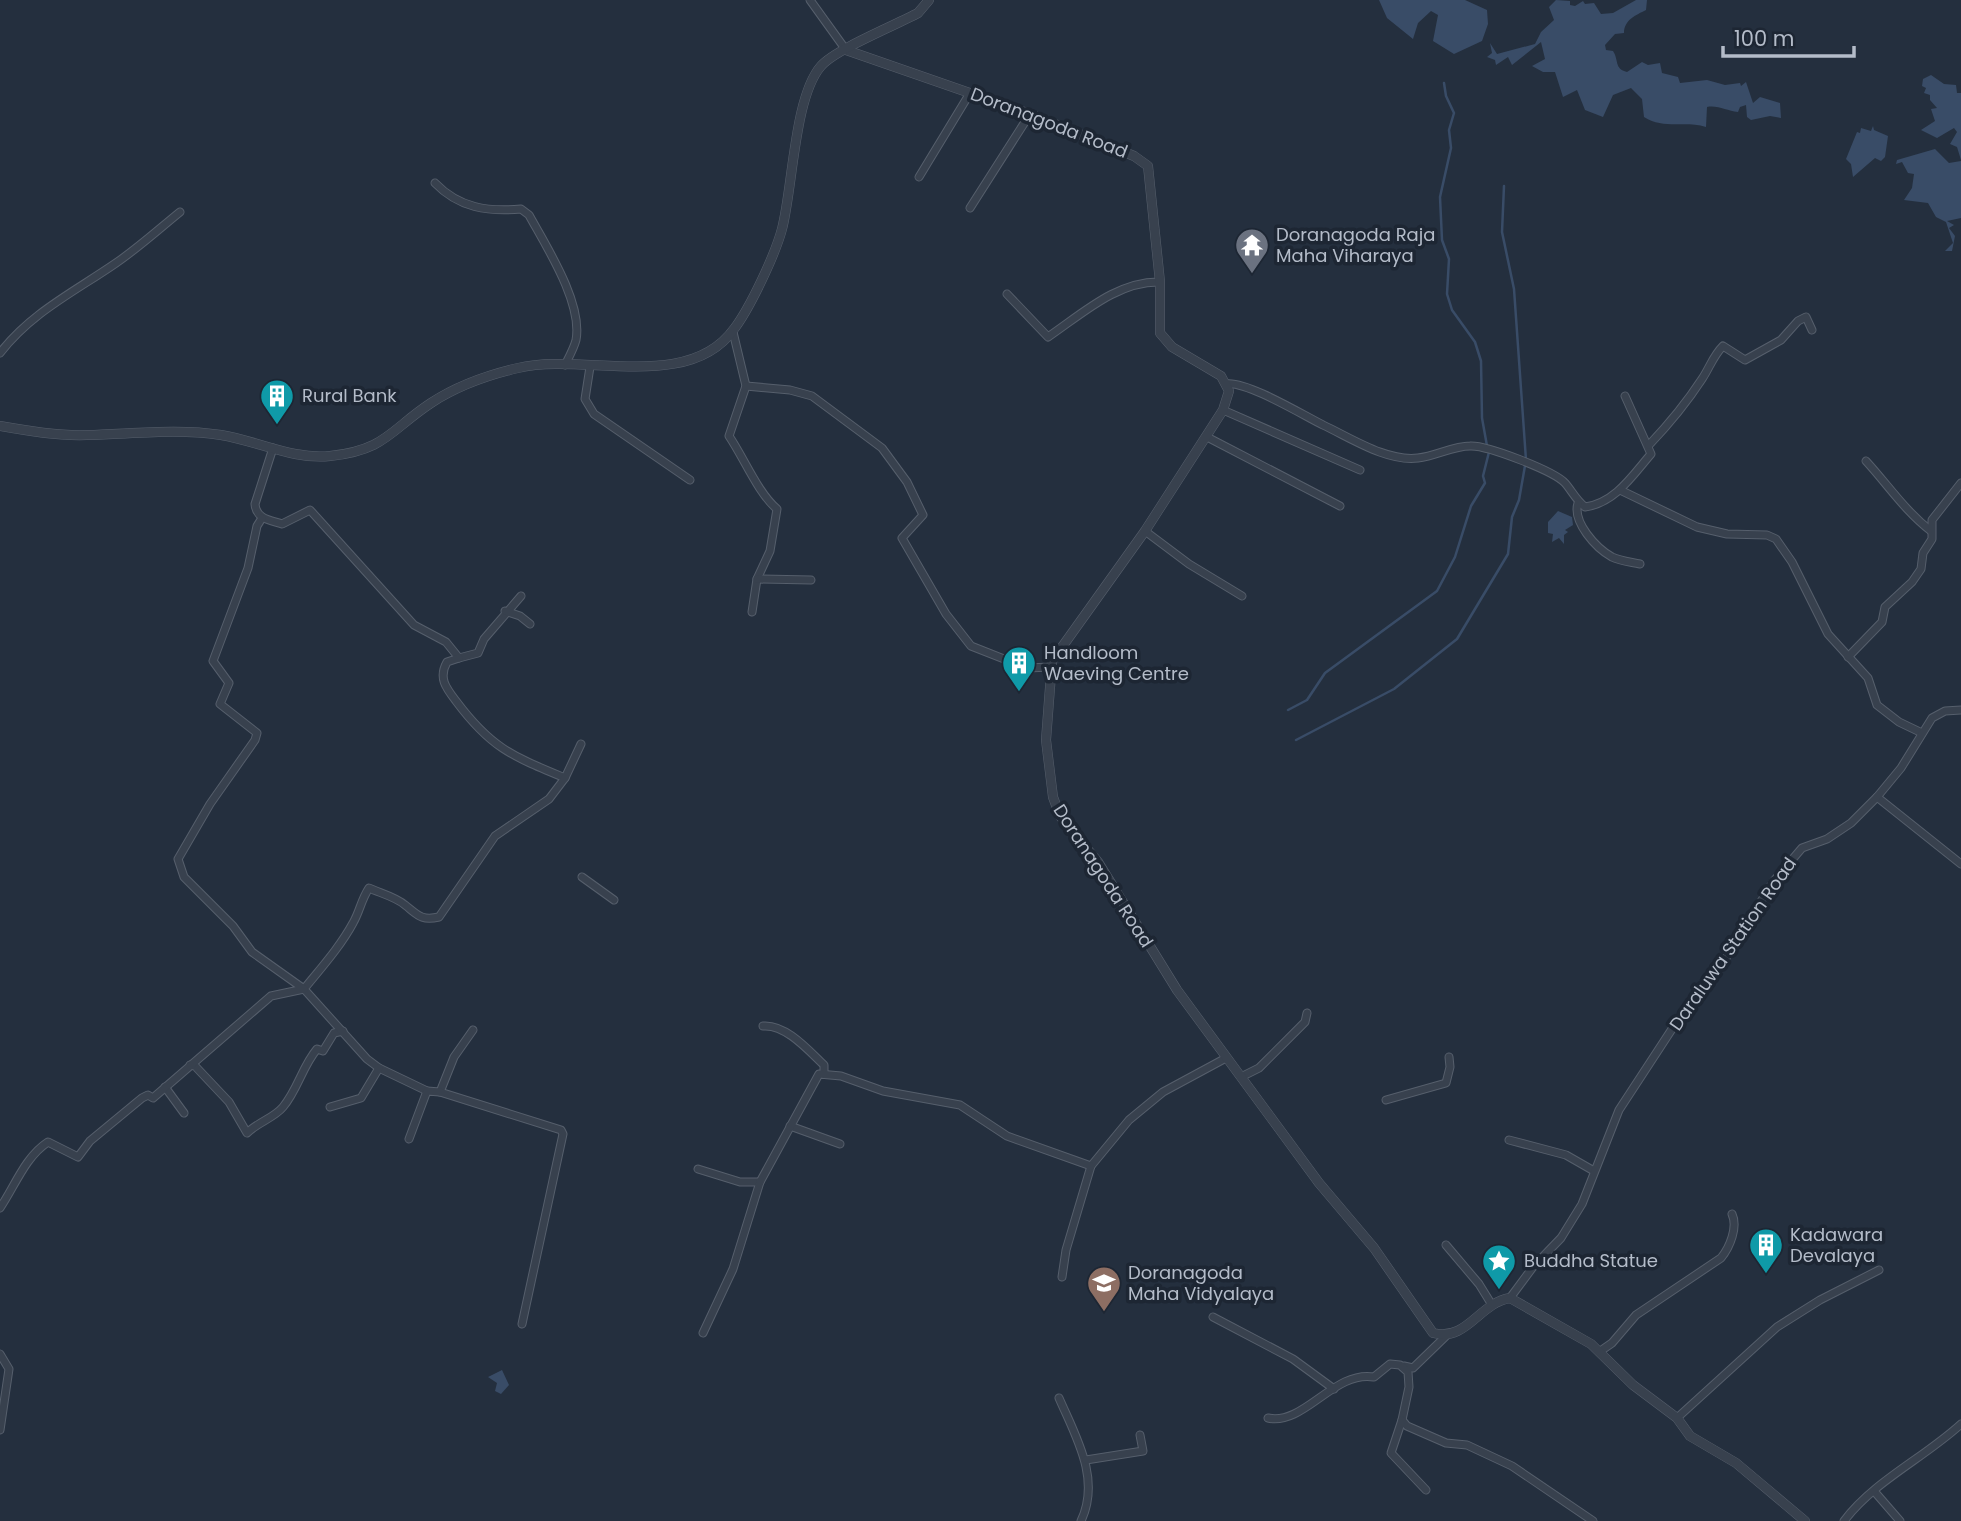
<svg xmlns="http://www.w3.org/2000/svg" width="1961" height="1521" viewBox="0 0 1961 1521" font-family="Poppins,sans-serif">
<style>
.water{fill:#394c67}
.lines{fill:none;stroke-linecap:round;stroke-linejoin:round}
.stream{stroke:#394c67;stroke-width:2.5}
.minor-casing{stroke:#565f6c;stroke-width:9}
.tertiary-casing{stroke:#565f6c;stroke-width:10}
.minor{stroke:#38414e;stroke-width:7}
.tertiary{stroke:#38414e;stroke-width:9}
.labels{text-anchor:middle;stroke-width:7;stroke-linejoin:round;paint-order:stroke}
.street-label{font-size:18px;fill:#b4bcc9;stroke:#1d2633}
.poi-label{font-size:18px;fill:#b4bcc9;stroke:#1d2633;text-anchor:start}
</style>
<rect width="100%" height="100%" fill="#242f3e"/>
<!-- water -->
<g class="water">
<path d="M1379,0H1465L1487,10L1488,24L1482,41L1454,54L1433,41L1438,15L1431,11L1418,23L1413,39L1387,18Z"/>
<path d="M1556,0L1570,1V5L1575,6L1583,1L1585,4L1594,3L1601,14L1613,13L1636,0H1647L1646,10C1636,15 1624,20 1624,33L1615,34L1605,45L1606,50L1613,51C1619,60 1614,69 1627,72L1642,62L1648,65L1660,63L1662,73L1678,77L1680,83L1707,80L1725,85L1740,83L1741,86L1746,82L1753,103L1760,97L1780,103L1781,118L1770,116L1751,120L1747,117L1746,105L1740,107L1738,112C1727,111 1718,105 1707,107L1706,127C1685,120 1665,130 1644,117L1642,99L1631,88L1613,95L1603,117L1585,110L1577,90L1563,97L1555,72H1543L1532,66L1545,59L1541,42L1512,65L1508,57L1496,65L1495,60L1487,57L1492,53L1490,43L1497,54L1535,44L1541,32L1554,20L1549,7Z"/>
<path d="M1931,75L1944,84L1956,85L1957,93H1961V160L1957,147L1950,144L1957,132L1954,128L1937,138L1921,130L1935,121L1931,109L1937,108L1930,100V95L1924,93L1926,88L1922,86L1923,79Z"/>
<path d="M1873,126L1874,130L1888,136L1885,157L1881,161L1875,158L1853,177L1851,164L1846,159L1857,132L1860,133L1861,128L1871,131Z"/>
<path d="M1935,149L1949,163L1961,161V218L1947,221L1954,225L1949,228L1955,236L1952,251H1945L1953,243L1946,222L1936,217L1928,203L1904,200L1912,188L1914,174L1908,173L1902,162L1896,164L1897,160Z"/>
<path d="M1558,511L1572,517L1573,525L1565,530L1568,532L1564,535V544L1559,538L1552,542L1553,534L1548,533V522Z"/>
<path d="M502,1370L509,1385L501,1394L495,1391L497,1383L488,1377Z"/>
</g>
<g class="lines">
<!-- stream -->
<g class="stream">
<path d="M1444,83L1446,96L1454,113L1449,130L1451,148L1440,197L1442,240L1449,259L1447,294L1452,310L1475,342L1481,361L1482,418L1487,446"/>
<path d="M1288,710L1307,700L1325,673L1437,591L1455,557L1471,506L1485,483L1483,476L1489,452"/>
<path d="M1296,740L1394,689L1457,639L1508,554L1512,517L1519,500L1526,460L1514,289L1502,232L1504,186"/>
</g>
<!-- minor casing -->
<g class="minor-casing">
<g id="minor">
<path d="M810,0L846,50"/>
<path d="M919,177L970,93"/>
<path d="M435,183C459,208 488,212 521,209L529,215C546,246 583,303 576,340C574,348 569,357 565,365"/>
<path d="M970,208L1030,114"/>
<path d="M1007,294L1048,337C1082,314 1117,281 1160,282"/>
<path d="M733,332L746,386L729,436C744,458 758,493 777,509L770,551L757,579L752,612"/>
<path d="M0,353C32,312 74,292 116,263C138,248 159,229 180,212"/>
<path d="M590,367L585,399L594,414L690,480"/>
<path d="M1226,384C1245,380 1303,415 1323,425C1351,438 1387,462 1418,458C1436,456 1453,446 1470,446C1487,445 1554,471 1565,483C1572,491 1576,500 1585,507C1615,503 1632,476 1651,454L1625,396"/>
<path d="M746,386L790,390L812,396L882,448L907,482L923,515L902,538L946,614L971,646L1027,668L1051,667"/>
<path d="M1223,410L1360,470"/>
<path d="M1207,437L1340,506"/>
<path d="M1649,445C1668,425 1687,402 1702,379C1710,367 1713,356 1723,346L1745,360L1781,340L1798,321L1806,317L1812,330"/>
<path d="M273,448L255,504C256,519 270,520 282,524L310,510L414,625L446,642L459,658L478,653L484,639L521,596"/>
<path d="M1866,461C1888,485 1905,511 1931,531"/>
<path d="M1620,490L1697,527L1727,534L1767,535L1776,539L1792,562L1828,634L1868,678L1877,705L1899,722L1922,733"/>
<path d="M1578,503C1572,522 1596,548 1612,557C1620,561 1631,562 1640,564"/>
<path d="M1145,531L1189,564L1242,596"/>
<path d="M757,579L811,580"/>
<path d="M505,611L520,616L530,624"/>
<path d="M1848,657L1882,622L1885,607L1912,582L1921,569L1923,553L1932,539V520L1961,483"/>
<path d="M459,658L447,662C438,678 446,688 456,701C491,748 512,756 565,778"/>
<path d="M1877,797L1961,864"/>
<path d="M582,877L614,900"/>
<path d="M763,1026C786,1024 809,1051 824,1065V1074"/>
<path d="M190,1065L195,1066L229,1102L247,1133C258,1122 274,1118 283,1107C298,1089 302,1067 317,1049L323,1051L334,1033L343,1031"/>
<path d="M1241,1077L1259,1068L1305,1022L1307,1013"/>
<path d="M165,1087L184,1113"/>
<path d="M427,1091L379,1068L367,1059L304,989C321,968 340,947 353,923C360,911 361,900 369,888C380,893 396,897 405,905C418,915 421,921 439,917L495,836L549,799L565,778L581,744"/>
<path d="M440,1092L454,1057L473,1030"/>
<path d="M1386,1100L1446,1083L1450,1067L1449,1057"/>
<path d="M330,1107L361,1098L379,1068"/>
<path d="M790,1126L840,1144"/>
<path d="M409,1139L427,1091L440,1092L561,1130L563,1134L522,1324"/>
<path d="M1509,1140L1566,1155L1594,1171"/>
<path d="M698,1169L740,1182H760"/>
<path d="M0,1208C15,1186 25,1157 48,1142L78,1157L90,1141L142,1098L148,1095L153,1098L271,996L304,989L252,952L233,926L184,877L178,859L210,804L255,740L257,733L220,704L229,683L213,661L248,568L257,526L262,518"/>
<path d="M1446,1245L1479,1284L1492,1305"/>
<path d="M1062,1277L1066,1250L1091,1166L1129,1120L1163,1092L1226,1058"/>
<path d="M1510,1298L1533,1267L1561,1238L1582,1204L1619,1110L1672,1029L1718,971L1773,882L1802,848L1827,839L1851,823L1877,797L1901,768L1932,718L1945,711L1961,710"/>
<path d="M1213,1317L1293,1359L1334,1389"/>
<path d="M703,1333L733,1269L760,1182L819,1074L841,1076L883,1091L960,1105L1007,1136L1091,1166"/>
<path d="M1599,1352L1612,1343L1636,1315L1721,1258C1730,1247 1738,1227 1732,1214"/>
<path d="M0,1354L9,1369L0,1430"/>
<path d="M1404,1366L1413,1368L1446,1336"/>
<path d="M1059,1398C1076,1437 1101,1479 1081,1521"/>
<path d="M1268,1418C1304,1426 1334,1370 1374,1377L1390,1364L1400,1365L1408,1372L1409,1387L1402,1420L1407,1426L1446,1443L1467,1445L1512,1466L1593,1521"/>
<path d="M1677,1418L1777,1327L1820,1300L1879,1270"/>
<path d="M1402,1420L1391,1453L1426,1490"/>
<path d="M1086,1460L1143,1451L1140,1435"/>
<path d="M1874,1491L1900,1521"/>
<path d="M1844,1521C1874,1481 1924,1458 1961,1424"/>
</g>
</g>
<!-- tertiary casing -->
<g class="tertiary-casing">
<g id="tertiary">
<path d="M846,50L1030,114L1134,156L1148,166L1160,282V333L1172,347L1221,376L1229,391L1223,410L1145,531L1052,661L1046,740L1053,797L1060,816L1098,862L1177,990L1319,1183L1374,1248L1433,1333C1467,1342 1479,1303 1510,1298L1591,1344L1633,1385L1677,1418L1690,1436L1736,1463L1805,1521"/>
<path d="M0,426C28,431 58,436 87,435C132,434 177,428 221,435C258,441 293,460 330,456C386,450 390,430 431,403C457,386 488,375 518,368C583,352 688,393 734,329C750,308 775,255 782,229C793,187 794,97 821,66C836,49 896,25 918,13L929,0"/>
</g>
</g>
<!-- minor -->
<use href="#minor" class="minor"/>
<!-- tertiary -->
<use href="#tertiary" class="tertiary"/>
</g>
<!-- icons -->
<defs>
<g id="temple-pin" transform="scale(1.75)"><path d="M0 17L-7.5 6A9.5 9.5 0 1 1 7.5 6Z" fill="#6b7280" stroke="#1d2633"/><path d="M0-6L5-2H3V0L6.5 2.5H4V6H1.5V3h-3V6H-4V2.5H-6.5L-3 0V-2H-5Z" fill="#fff"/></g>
<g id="building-pin" transform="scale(1.75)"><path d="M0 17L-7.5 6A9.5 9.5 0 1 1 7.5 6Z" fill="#0f9aa8" stroke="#1d2633"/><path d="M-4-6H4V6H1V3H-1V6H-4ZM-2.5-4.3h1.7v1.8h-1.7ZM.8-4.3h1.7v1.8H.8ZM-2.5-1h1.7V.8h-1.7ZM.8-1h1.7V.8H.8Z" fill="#fff"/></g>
<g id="sight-pin" transform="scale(1.75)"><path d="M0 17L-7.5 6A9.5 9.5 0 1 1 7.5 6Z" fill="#0f9aa8" stroke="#1d2633"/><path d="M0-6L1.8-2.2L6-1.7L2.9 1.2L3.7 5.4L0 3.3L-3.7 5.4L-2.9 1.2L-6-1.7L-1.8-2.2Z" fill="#fff"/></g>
<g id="school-pin" transform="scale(1.75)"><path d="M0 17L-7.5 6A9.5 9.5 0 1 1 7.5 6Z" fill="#8d6e63" stroke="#1d2633"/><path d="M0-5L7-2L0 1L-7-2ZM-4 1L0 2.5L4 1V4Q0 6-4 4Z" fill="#fff"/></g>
</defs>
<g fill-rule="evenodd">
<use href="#temple-pin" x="1252" y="245"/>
<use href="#building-pin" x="277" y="396"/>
<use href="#building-pin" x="1019" y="663"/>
<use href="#building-pin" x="1766" y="1245"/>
<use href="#sight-pin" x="1499" y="1261"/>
<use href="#school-pin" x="1104" y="1283"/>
</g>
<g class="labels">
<!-- street labels -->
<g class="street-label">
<text transform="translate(1049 123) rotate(21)" y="6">Doranagoda Road</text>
<text transform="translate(1103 876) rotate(57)" y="6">Doranagoda Road</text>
<text transform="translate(1733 944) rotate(-55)" y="6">Daraluwa Station Road</text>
</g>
<!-- poi labels -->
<g class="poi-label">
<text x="1276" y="241">Doranagoda Raja<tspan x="1276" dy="21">Maha Viharaya</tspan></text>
<text x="302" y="402">Rural Bank</text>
<text x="1044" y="659">Handloom<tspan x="1044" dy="21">Waeving Centre</tspan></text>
<text x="1790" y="1241">Kadawara<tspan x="1790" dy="21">Devalaya</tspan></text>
<text x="1524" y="1267">Buddha Statue</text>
<text x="1128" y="1279">Doranagoda<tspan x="1128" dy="21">Maha Vidyalaya</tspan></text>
</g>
</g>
<!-- scale -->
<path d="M1723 46v10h131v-10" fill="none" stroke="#b4bcc9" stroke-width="3.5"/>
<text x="1734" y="46" font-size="21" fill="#b4bcc9" stroke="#1d2633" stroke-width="5" paint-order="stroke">100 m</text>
</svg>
